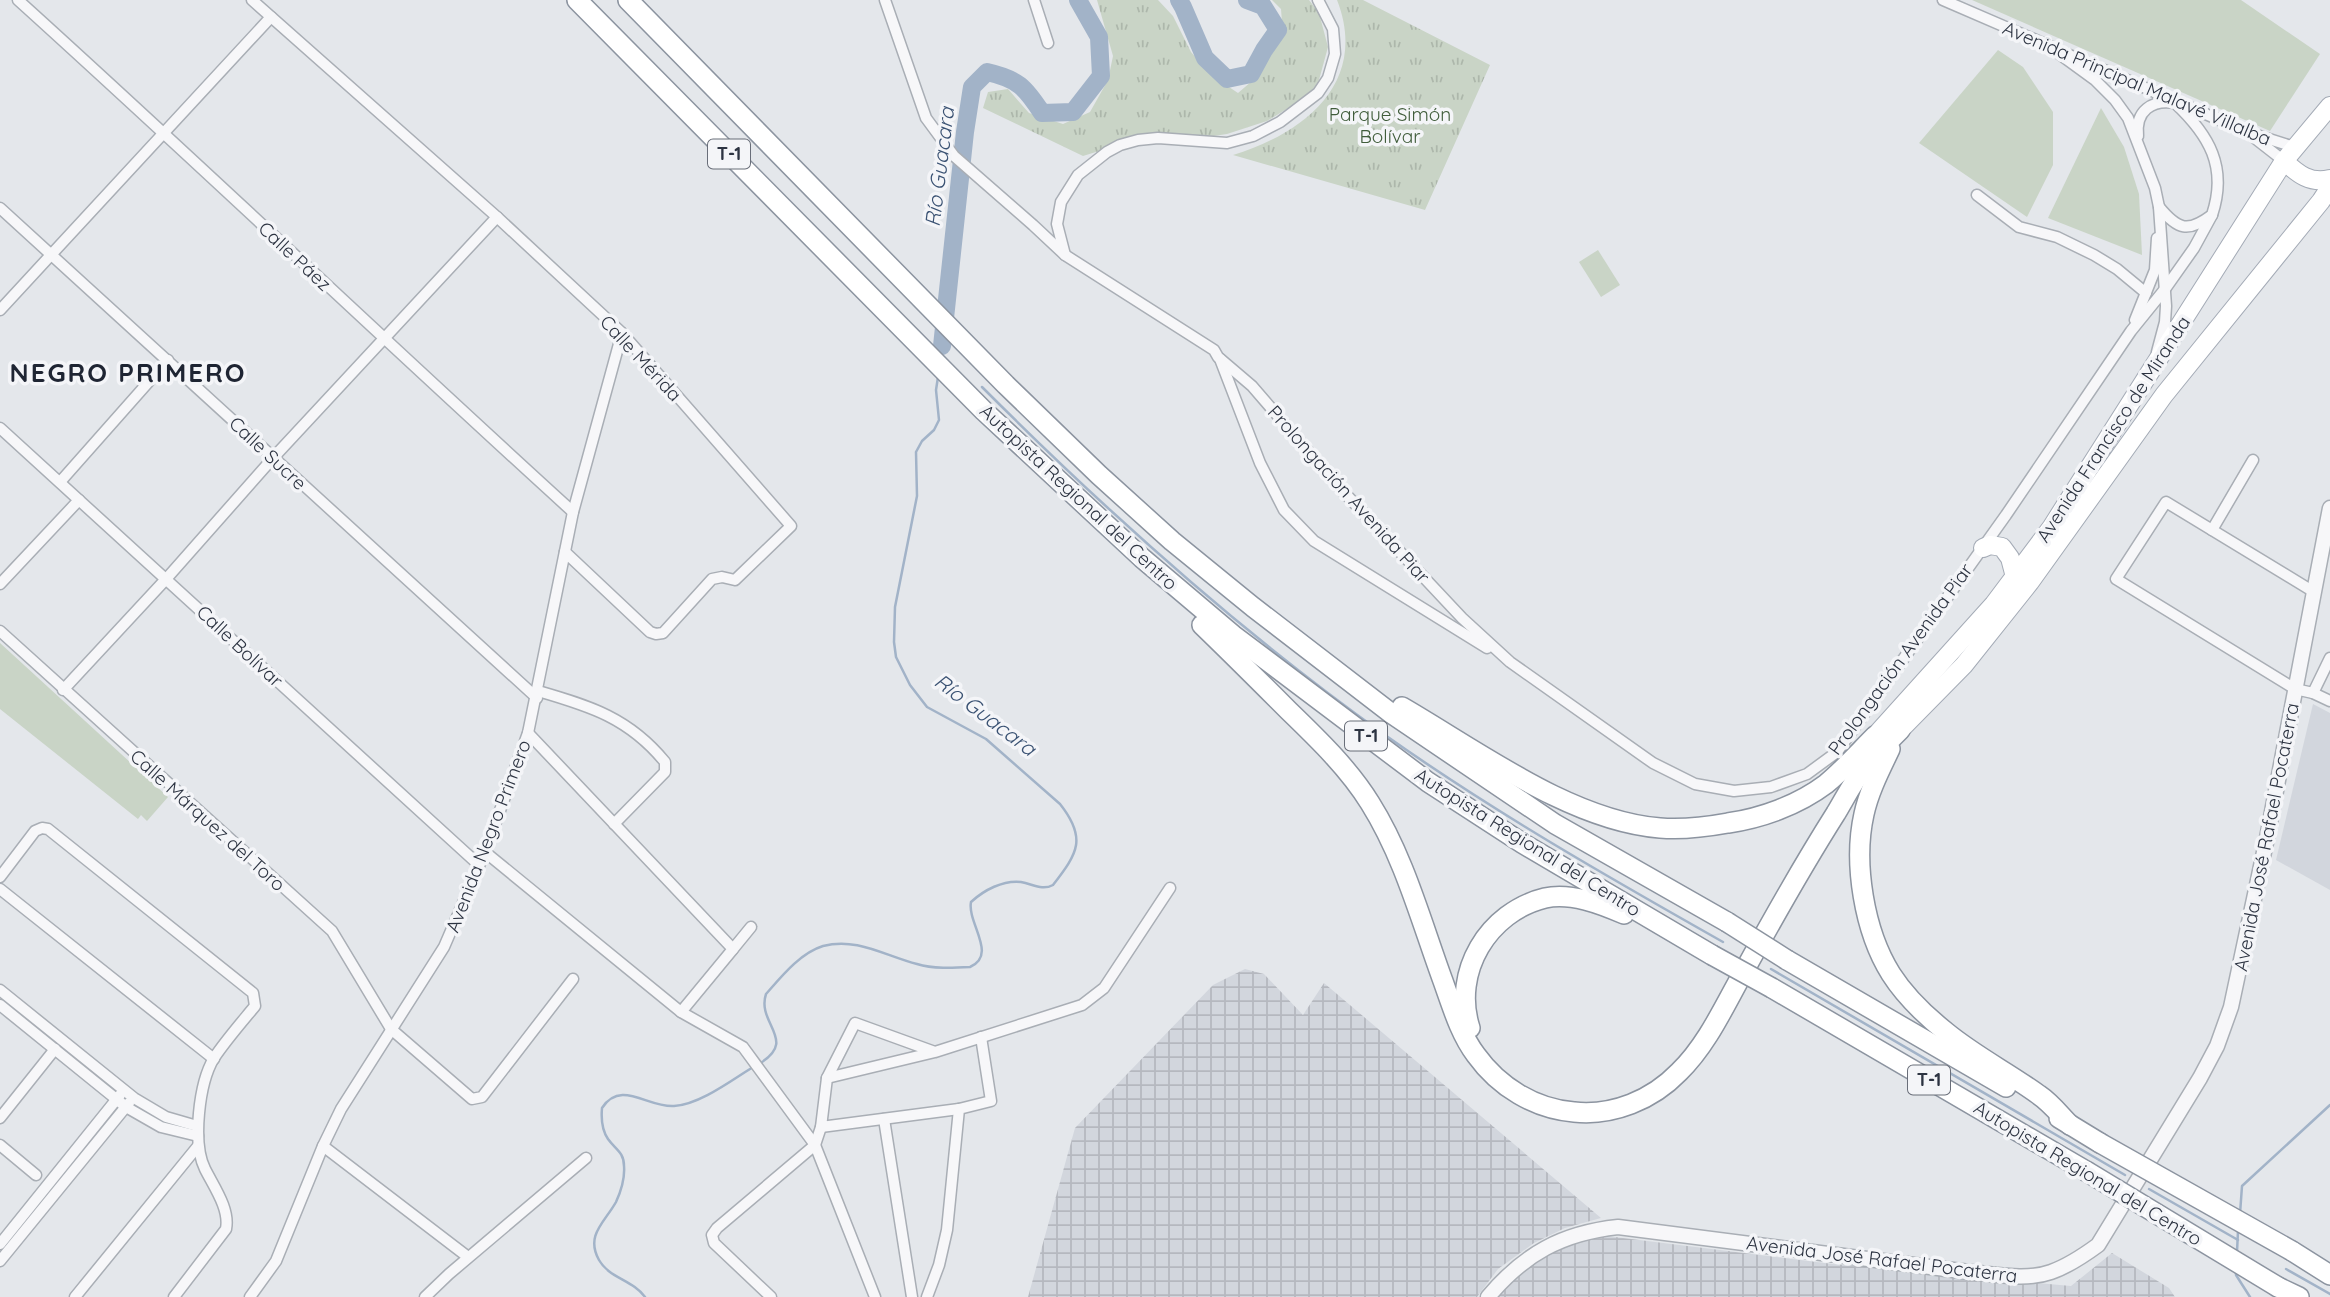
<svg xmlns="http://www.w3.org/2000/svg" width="2330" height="1297" viewBox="0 0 2330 1297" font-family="Quicksand,sans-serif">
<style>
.built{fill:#d2d6dd}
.industrial{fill:url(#industrial-grid)}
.park{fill:url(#park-tufts)}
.pitch{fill:#c9d4c6}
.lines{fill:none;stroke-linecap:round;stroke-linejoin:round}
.stream{stroke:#a2b3c8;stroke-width:2.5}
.river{stroke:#a2b3c8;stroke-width:18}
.minor-casing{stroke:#a9aeb5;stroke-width:13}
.tertiary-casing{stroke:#a9aeb5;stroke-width:17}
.primary-casing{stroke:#a4abb6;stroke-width:20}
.motorway-casing{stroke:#8c94a0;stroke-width:22}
.minor{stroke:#f7f7f9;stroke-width:10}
.tertiary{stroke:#f7f7f9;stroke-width:14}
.primary{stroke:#fff;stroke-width:18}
.motorway{stroke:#fff;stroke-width:19}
.motorway-bridge-casing{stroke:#8c94a0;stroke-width:22;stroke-linecap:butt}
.motorway-bridge{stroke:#fff;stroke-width:19}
.labels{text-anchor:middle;stroke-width:7;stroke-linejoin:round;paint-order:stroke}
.shield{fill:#f4f5f8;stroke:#696e79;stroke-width:2}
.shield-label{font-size:18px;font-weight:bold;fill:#2d3442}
.street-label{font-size:19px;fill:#2d3442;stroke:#f4f5f8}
.park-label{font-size:19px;fill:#405d3b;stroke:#f4f5f8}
.water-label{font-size:21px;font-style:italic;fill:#3a5273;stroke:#f4f5f8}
.district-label{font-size:26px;font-weight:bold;letter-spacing:2px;fill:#1f2533;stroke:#f4f5f8}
</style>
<defs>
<pattern id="industrial-grid" width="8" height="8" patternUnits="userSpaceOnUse" patternTransform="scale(1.75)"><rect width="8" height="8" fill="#d2d6dd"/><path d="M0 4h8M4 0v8" fill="none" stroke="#b5b8bf"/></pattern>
<pattern id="park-tufts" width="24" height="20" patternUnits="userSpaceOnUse" patternTransform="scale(1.75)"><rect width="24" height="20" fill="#c9d4c6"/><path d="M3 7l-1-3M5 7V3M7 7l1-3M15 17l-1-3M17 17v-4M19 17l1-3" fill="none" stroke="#adb7ab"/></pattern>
</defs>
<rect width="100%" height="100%" fill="#e4e7eb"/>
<!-- built -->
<path class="built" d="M2313,704L2330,713V890L2276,860Z"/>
<!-- industrial -->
<g class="industrial">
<path d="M1245,969L1264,974L1303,1015L1324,983L1601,1218L1565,1228L1534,1243L1498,1269L1477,1297H1028L1075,1128L1213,985Z"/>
<path d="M1607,1236L1833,1264L2071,1286L2112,1253L2169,1288L2175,1297H1494L1509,1280L1564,1243L1586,1237Z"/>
</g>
<!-- park -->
<g class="park">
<path d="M1097,0H1158L1173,16L1191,52L1211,75L1238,93L1252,81L1283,36L1281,9L1272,0H1309L1319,13L1328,47L1316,91L1267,121L1227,134L1200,138L1154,134L1083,156L983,108L988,92L1008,89L1029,113L1063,124L1090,112L1108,80L1113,56Z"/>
<path d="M1337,0H1363L1490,65L1425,210L1233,155C1305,133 1369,82 1337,0Z"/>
</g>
<!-- pitch -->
<g class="pitch">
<path d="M1972,0H2241L2320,54L2270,131Z"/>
<path d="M1998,50L2023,67L2053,112V165L2027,217L1919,143Z"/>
<path d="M2101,108L2124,147L2139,194L2142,255L2048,218Z"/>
<path d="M1598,250L1620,285L1601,297L1579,262Z"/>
<path d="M0,643L168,797L147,821L141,815L138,819L0,709Z"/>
</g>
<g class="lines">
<!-- stream -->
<g class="stream">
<path d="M940,357L942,346"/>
<path d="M982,387C1108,513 1240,632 1385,735C1494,812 1608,877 1723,942"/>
<path d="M1771,969L2125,1175"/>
<path d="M759,1064C799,1040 756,1024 766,994C781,977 800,953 823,946C857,937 885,956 917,964C933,969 953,968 970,967C998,955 967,923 971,902C984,890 1003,880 1021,882C1033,884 1042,891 1053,885C1078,853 1087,838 1060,804L986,739L927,707L910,685L896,657L894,642L895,607L917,496L916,452L922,441L934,430L939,420L936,390L938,377"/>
<path d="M2149,1189L2238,1240"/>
<path d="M2240,1214L2242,1186L2330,1105"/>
<path d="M2237,1252L2238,1231"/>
<path d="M2236,1269V1275L2250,1297"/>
<path d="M2286,1269L2330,1294"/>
<path d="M645,1297C633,1280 609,1278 599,1260C585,1235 605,1222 616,1202C621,1191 625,1178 624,1166C624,1152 615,1149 608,1139C602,1130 601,1119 602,1108C621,1079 648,1108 674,1106C699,1105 732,1080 753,1067"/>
</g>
<!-- river -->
<g class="river">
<path d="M1179,0L1183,7L1205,58L1227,79L1251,74L1264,50L1278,30L1263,6L1247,0"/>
<path d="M942,346L965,132L972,87L987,72C1018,79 1025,87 1042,113L1073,112L1101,76L1099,37L1078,0"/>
</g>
<!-- minor casing -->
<g class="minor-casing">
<g id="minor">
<path d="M18,0C205,169 387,343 573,512"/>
<path d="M252,0L497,217L622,333L791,526L735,580L722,577L712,579L663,633L656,634L650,632L565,552"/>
<path d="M885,0L926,118L954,156L1033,225L1065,255L1214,350L1218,357L1252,386L1340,488L1462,618L1510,662L1653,763L1695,784L1734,791L1771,787L1807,774L1837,752L2006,515L2131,331L2165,289L2194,248L2212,215"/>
<path d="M1034,0L1048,43"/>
<path d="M1943,0L2052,47"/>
<path d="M2047,45L2095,80L2115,100L2128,118L2155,188L2159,207L2166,306L2165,322L2157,352"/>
<path d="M2067,54L2247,132L2294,147"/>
<path d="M2138,136C2135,111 2152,99 2175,103C2209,135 2228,167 2212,215C2188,233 2178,230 2159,207"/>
<path d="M2252,136L2284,161"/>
<path d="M1977,195L2019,227L2057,237L2094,255L2117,269L2146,293"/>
<path d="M0,208L537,698"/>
<path d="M1065,255L1057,224L1061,202L1078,175L1107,152L1120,145L1138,140L1158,138L1227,143L1253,136L1280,122L1318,93L1328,78L1335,54L1333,29L1318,0"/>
<path d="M0,310L271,17"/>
<path d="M2135,320L2155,270L2157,238"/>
<path d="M1220,359L1260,463L1284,510L1314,541L1487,648"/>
<path d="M0,428L479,865"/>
<path d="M60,482L168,360"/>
<path d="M2212,530L2253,460"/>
<path d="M0,584L79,500"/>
<path d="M2314,592L2166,502L2116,579L2295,689L2313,693L2330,701"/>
<path d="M0,631L332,931L391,1029L472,1099L482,1097L573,979"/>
<path d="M63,690L167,578L273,458L497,217"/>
<path d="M538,691C590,706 629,718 665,762V772L614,824"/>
<path d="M2313,693L2330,658"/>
<path d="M528,733L733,949L681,1012"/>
<path d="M485,852L681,1012L743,1047L815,1145L875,1297"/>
<path d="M0,877L35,831L42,828L48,829L253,993L255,1006C241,1023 226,1040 214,1058C199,1083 192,1143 205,1169C214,1187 230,1209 226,1229L174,1297"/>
<path d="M0,889L214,1059"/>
<path d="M733,949L751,927"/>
<path d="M0,990L134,1098L166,1117L197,1126"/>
<path d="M0,1005L126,1107L161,1127L198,1136"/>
<path d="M935,1052L855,1023L827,1078L935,1052L1082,1005L1104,988L1170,888"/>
<path d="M827,1078L821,1127L959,1109"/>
<path d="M0,1118L55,1049"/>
<path d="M884,1119L912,1297"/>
<path d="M0,1145L36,1175"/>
<path d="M323,1146L468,1257"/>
<path d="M0,1244L120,1095"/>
<path d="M0,1261L129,1103"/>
<path d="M75,1297L198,1146"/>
<path d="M250,1297L276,1261L323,1146L341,1109L444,947L485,852L528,733L573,512L622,333"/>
<path d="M425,1297L449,1274L586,1158"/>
<path d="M771,1297L714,1243L712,1235L717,1228L815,1145L821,1127"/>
<path d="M927,1297L939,1265L947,1230L959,1109L991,1101L981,1037"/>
</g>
</g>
<!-- tertiary casing -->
<g class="tertiary-casing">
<path id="tertiary" d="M1488,1297C1524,1254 1562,1233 1618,1227L1969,1272C1995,1274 2026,1281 2051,1272C2068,1266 2083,1256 2098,1245L2200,1078L2217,1046L2231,1007L2267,838L2330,508"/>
</g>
<!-- primary casing -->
<g class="primary-casing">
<g id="primary">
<path d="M2284,161C2298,174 2310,184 2330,179"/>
<path d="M1983,548L1990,545L2002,547L2010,558L2015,577"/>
<path d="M1900,730L1964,665L2030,582L2164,395L2321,201L2330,187"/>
<path d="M1875,736L1994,604L2051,528L2284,161L2330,106"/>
</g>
</g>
<!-- motorway casing -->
<g class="motorway-casing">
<g id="motorway">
<path d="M577,0L984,411L1142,558L1233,635L1428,782L1522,843L1712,955"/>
<path d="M628,0L1006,385L1099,475L1172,541L1253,607L1392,714L1555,824L1727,922"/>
<path d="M1202,625C1231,653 1260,682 1289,711C1318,739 1349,769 1370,803C1404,857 1421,921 1443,981C1452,1006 1460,1034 1476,1055C1499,1087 1535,1109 1574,1112C1613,1116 1652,1100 1679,1072C1709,1043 1727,1000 1748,964C1776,913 1805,862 1836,813C1845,798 1853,782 1864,768C1875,755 1888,742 1900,730"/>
<path d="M1402,707C1478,751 1571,821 1660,828C1682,830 1706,827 1728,823C1762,818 1798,805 1826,784C1843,770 1859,752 1875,736"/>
<path d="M1890,749C1880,770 1869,791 1864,814C1853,863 1864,931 1891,974C1905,996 1926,1016 1946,1032C1975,1056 2009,1073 2039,1095C2051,1103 2060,1115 2070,1125"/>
<path d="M1787,960L2006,1087"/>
<path d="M1772,988L2086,1171"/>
<path d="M1470,1028C1452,972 1488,912 1545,898C1570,892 1601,904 1624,914"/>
<path d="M2059,1118L2100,1143"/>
<path d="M2292,1251L2330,1275"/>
<path d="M2278,1287L2299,1297"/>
</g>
</g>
<!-- minor -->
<use href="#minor" class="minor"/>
<!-- tertiary -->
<use href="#tertiary" class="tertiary"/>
<!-- primary -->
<use href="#primary" class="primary"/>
<!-- motorway -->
<use href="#motorway" class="motorway"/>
<!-- motorway-bridge casing -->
<g class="motorway-bridge-casing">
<g id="motorway-bridge">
<path d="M1727,922L1787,960"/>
<path d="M1712,955L1772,988"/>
<path d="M2100,1143L2292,1251"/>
<path d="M2086,1171L2278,1287"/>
</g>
</g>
<!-- motorway-bridge -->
<use href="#motorway-bridge" class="motorway-bridge"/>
</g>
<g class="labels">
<!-- shield labels -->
<g class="shield">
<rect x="708" y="139.5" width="42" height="29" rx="5"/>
<rect x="1345" y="721.5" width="42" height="29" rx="5"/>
<rect x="1908" y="1065.5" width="42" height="29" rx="5"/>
</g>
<g class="shield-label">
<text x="729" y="160">T-1</text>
<text x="1366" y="742">T-1</text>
<text x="1929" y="1086">T-1</text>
</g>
<!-- street labels -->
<g class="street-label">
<text transform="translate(2137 83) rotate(23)" y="7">Avenida Principal Malavé Villalba</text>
<text transform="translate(295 256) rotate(43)" y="7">Calle Páez</text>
<text transform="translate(641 358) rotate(47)" y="7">Calle Mérida</text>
<text transform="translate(2113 429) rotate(-57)" y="7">Avenida Francisco de Miranda</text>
<text transform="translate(268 453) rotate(43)" y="7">Calle Sucre</text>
<text transform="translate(1349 494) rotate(48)" y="7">Prolongación Avenida Piar</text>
<text transform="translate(1079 497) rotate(43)" y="7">Autopista Regional del Centro</text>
<text transform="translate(240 646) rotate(43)" y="7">Calle Bolívar</text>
<text transform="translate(1900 659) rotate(-54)" y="7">Prolongación Avenida Piar</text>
<text transform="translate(208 820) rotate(42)" y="7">Calle Márquez del Toro</text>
<text transform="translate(488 836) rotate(-69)" y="7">Avenida Negro Primero</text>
<text transform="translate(2266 837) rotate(-79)" y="7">Avenida José Rafael Pocaterra</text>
<text transform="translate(1528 842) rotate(32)" y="7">Autopista Regional del Centro</text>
<text transform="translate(2088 1173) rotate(31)" y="7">Autopista Regional del Centro</text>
<text transform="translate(1882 1259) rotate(7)" y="7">Avenida José Rafael Pocaterra</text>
</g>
<!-- park labels -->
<g class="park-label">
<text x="1390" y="121">Parque Simón<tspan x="1390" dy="22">Bolívar</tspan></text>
</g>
<!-- water labels -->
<g class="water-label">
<text transform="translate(940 167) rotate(-83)" y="7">Río Guacara</text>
<text transform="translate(985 715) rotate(37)" y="7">Río Guacara</text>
</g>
<!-- district labels -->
<g class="district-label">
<text x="128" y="382">NEGRO PRIMERO</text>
</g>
</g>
</svg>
